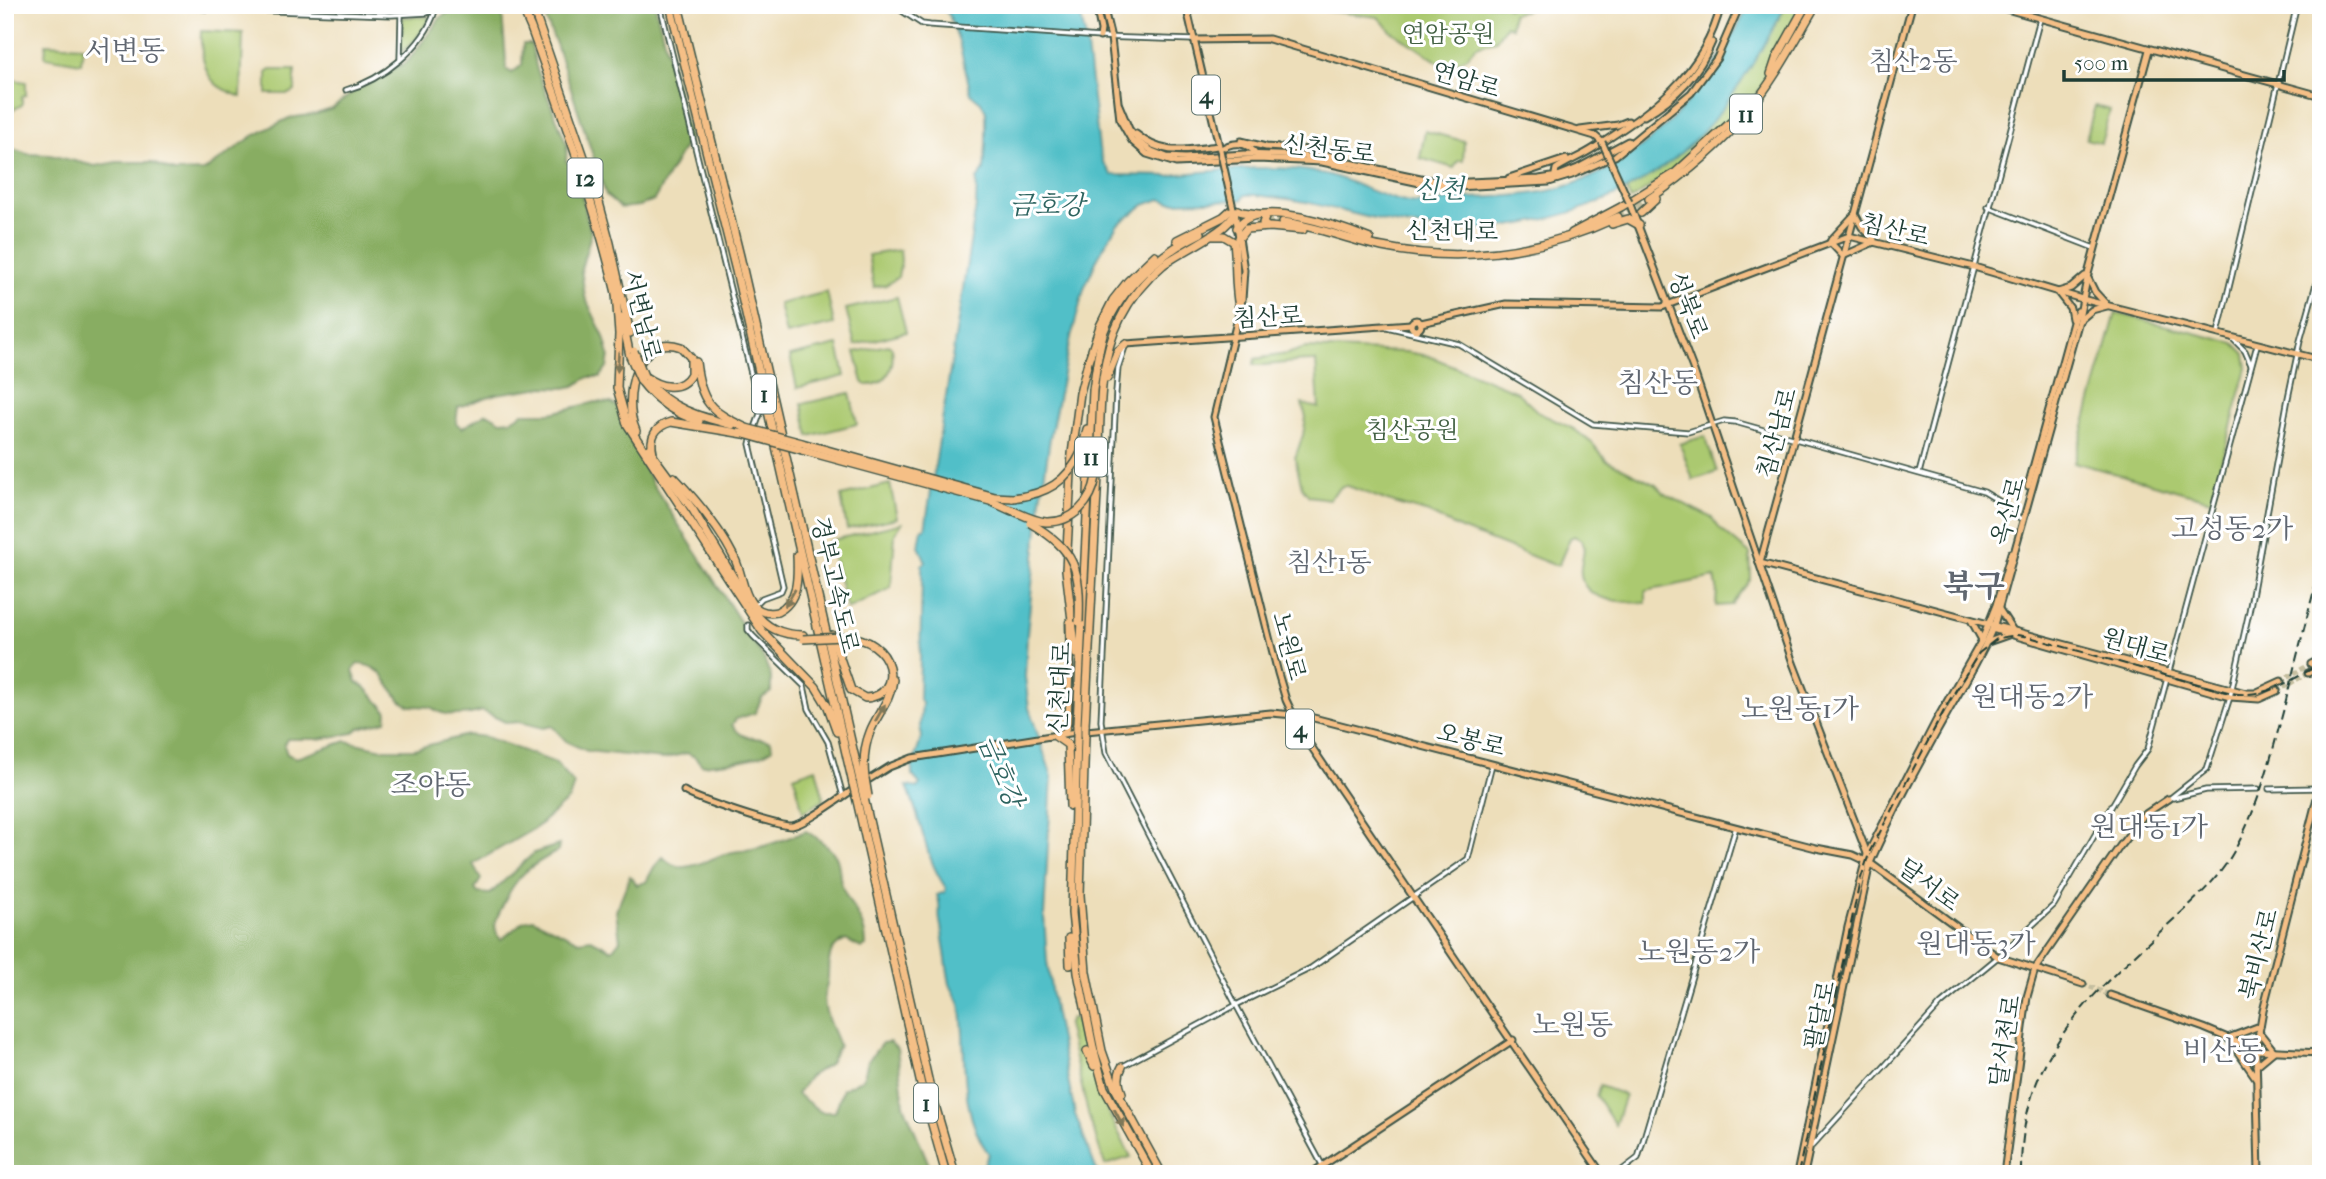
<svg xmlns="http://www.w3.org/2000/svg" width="2326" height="1179" viewBox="0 0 2326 1179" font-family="'IM FELL French Canon','Noto Serif KR',serif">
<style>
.green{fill:#abc970;stroke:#658352;stroke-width:2}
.forest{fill:#88ad62;stroke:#54754b;stroke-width:2}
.water{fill:#51bfc8;stroke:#387e7e;stroke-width:2}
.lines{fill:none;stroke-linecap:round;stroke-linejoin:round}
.major-tunnel{stroke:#c4be9f;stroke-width:5;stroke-dasharray:5 2.5;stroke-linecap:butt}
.highway-tunnel{stroke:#c4be9f;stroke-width:7;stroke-dasharray:7 3.5;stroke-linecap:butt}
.minor-casing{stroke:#3e5548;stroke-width:7}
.major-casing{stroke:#3e5548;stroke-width:9}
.highway-casing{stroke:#3e5548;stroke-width:10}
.minor{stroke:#fff;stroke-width:3.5}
.major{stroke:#f5bf86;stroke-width:5}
.highway{stroke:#f5bf86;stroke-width:7}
.rail{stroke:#1f3d34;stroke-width:2;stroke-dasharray:10 5;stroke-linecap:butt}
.major-bridge-casing{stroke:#3e5548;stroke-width:9;stroke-linecap:butt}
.highway-bridge-casing{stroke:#3e5548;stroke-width:10;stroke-linecap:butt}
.major-bridge{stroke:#f5bf86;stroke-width:5}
.highway-bridge{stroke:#f5bf86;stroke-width:7}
.oneway{fill:#7f7859}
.labels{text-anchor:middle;stroke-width:6;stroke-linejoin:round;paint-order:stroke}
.shield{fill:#fff;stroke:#627771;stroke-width:2}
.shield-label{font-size:23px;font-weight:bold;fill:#1f3d34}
.park-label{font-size:24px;fill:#426043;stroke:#fff}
.street-label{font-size:24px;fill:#1f3d34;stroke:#fff}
.neighbourhood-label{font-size:26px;fill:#606771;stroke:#fff}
.water-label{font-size:26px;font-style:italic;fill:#2e6460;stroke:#fff}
.quarter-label{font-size:28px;fill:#606771;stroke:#fff}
.district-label{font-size:32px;font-weight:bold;fill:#606771;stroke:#fff}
</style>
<rect width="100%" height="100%" fill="#fff"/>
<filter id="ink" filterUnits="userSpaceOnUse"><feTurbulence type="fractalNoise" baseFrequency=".0143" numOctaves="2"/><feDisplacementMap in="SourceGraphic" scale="14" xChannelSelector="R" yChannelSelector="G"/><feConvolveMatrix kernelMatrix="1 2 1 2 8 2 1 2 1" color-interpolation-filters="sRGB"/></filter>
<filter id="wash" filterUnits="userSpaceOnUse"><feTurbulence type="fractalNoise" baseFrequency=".00686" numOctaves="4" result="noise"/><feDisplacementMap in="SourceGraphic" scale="28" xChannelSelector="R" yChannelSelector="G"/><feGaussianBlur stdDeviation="1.57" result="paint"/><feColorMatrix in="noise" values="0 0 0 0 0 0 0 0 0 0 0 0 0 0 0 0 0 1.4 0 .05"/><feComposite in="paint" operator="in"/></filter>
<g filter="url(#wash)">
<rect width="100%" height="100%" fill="#eddeba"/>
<!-- green -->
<g class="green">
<path d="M1308,5H1506L1507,8L1522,5H1571L1563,8H1534L1512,14L1511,27L1506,25L1496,40L1476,46L1467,57L1451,65L1440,63L1391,31L1378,17L1328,11Z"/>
<path d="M1787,5H1807C1789,44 1765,89 1734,120C1703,151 1667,175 1631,200L1625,188L1636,183L1740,84Z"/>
<path d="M403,17H429L430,19L416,39L401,53Z"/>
<path d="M201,31L243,33L241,97C233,93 222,90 216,84C203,73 200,47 201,31Z"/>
<path d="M46,44L83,46L81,63L45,57Z"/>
<path d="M271,70H295V91L288,94H267V73Z"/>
<path d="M5,78L26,82V95L22,96V105L9,112L5,109Z"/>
<path d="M2095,106L2110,110L2101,143L2086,139Z"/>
<path d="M1425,131L1464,141L1463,161H1458L1454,168L1420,158Z"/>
<path d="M900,250L901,261L898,277L886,285L874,287L868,255Z"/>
<path d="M827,292L834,324L786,335L779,304Z"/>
<path d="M897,297L906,332L855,345L846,309Z"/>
<path d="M2116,313L2234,343L2245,354L2247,368L2211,500L2074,462Z"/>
<path d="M838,345L845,376L797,388L790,356Z"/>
<path d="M888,345L892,348C895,366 888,386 866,385L863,382L855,352Z"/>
<path d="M1305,348L1406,352L1429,356L1517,392L1539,413L1574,429L1592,443L1606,460L1656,485L1663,493L1712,518L1720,529L1750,554L1751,579L1731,605L1716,606L1717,587L1715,577L1646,591V603C1621,602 1577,602 1581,567C1582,557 1586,550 1582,540L1574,536L1570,538L1559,564L1554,565L1461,529L1429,513L1393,503L1348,486H1342L1329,499L1309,496L1302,487L1295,458L1303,435L1306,417L1302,404L1319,408L1316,361C1295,360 1275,366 1254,365L1255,359L1287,354Z"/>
<path d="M850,393L857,424L809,436L802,404Z"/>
<path d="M1705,436L1717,472L1693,480L1680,444Z"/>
<path d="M890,484L897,518L847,529L841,496Z"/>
<path d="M902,523L895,534L891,588L847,609L829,541Z"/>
<path d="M816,768L824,800L803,812L794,776Z"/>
<path d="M1071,1018L1076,1020L1108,1112L1131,1157L1105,1165L1089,1117L1067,1025Z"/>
<path d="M1600,1086L1625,1095L1615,1125L1596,1096Z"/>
</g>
<!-- forest -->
<g class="forest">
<path d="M462,5H502C502,27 506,46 506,69L512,73L522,65L523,44H531L537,70L567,145L566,161L575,166L591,234L581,269L585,297L604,337L609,355L607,368L600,377H589L574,386L564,388L544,387L496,394L458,407L456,423L462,428L487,413L501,421L512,420L523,413H551L596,402L611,403L618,407L623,426L652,483L764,659L771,677V692L762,698L755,713L736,719L732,725C745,743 753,735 771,741L772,749C751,763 726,761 702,765L695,757L687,753L663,759L587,751L567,742L552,726L543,728L519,722L507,723L483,711C470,715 452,717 439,712C433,710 435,708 429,707C419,705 410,709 402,701C385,685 385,665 357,664L353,671L357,682L365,687L387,711L386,721L359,728L353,733L319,739H287L284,745L287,754L296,758L346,741L383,749H414L467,735L486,737L556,763L574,784L569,799L537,827L473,864L481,879L475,889L478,893L490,894L534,853L559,845L558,851C530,866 516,875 503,905C497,918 490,926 501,940L524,921L533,919L579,941L591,939L612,950L620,940L616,911L630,876L637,885L646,882L654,867L663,857C681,878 705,860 725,854C734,851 743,851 752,849C771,845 789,838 806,831C816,837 828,845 835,855C841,863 838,876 842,886C851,911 866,918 866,946L861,948L846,940C828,948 829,958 828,976C828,984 824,991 824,998C824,1016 834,1031 839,1046L829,1064L809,1077L797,1094L821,1112H835L843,1089L863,1079L868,1061L882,1043L890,1042L897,1049L904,1105L933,1174H5V146L27,154L50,155L95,166L117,162H151L174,172L204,171L253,136L289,118L316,114L332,109L353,92L408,61L441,17Z"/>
<path d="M540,5H655L689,138L654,200L640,206L621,208L606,195L556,44Z"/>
</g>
<!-- water -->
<path class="water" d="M939,5H1078L1086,39L1099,148L1103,162L1112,175L1170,176L1178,174C1228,170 1280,162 1330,175C1358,183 1381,198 1410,203C1429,206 1448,198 1467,198C1497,197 1528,196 1557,189C1650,165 1708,87 1749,5H1786C1762,50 1736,96 1701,134C1629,210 1514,239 1412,226C1364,220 1319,201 1271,197C1262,196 1255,194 1245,195L1242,200L1171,202L1160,199L1144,205L1117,225L1098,257L1084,289L1068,349L1050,438L1041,499L1027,634L1025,677L1029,708L1052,777L1044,915L1047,961L1054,1010L1075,1114L1098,1174H985L982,1168L989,1154C958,1113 967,1057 961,1009C960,1000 953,993 950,984C946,964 944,941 940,921C938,912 942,907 937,895L945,892L946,888C924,857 922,820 907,786L917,788L920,784L912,775V766L922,737L920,726L922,703L919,699L922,579V565L926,562L919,546L922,529H925L976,206L977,179L984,170L986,144V112L981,102L971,94L959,42L949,15Z"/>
</g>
<g filter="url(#ink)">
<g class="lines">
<!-- major-tunnel -->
<g class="major-tunnel">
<path d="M2281,681L2311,664"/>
<path d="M2277,691L2308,673"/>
<path d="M2083,984L2110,995"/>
</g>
<!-- highway-tunnel -->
<g class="highway-tunnel">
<path d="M1618,217L1649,199"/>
<path d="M1245,222H1283"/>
<path d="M1201,233L1226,222L1250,216"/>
</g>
<!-- minor casing -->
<g class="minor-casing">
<g id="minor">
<path d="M660,5L758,402L760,414L755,428"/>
<path d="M893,5L922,24L930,25L1100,37L1193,40"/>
<path d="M246,10L391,15L427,13L445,5"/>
<path d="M400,59L401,15"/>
<path d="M346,90C382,80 424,47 435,11"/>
<path d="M1988,207L2094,248"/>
<path d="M1387,327L1459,344L1593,424L1688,432L1724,421L1735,422L1984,492L2004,504L2023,521"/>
<path d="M2218,333L2297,5"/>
<path d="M2233,339L2245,351L2251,365"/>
<path d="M1125,347L1118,368L1116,392L1101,721L1106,753L1236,1005L1327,1174"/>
<path d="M752,436L750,444L783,586L781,591L762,598L757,603"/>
<path d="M1919,473L2040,19"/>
<path d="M748,625V630L753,636L804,686L809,709L828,742L843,796"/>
<path d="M2269,789L2319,788"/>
<path d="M2173,798L2206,790L2258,789"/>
<path d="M2169,799L2207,769L2230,697L2249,612L2288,398L2300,341L2321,266"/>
<path d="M1123,1066L1236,1005L1311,968L1468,859L1492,764"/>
<path d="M1812,1146L1941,1004L1998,957L2054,905L2135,766L2148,749L2257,345"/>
<path d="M1617,1174L1638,1158L1736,827"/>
</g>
</g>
<!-- major casing -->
<g class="major-casing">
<g id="major">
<path d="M154,5L246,10V5"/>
<path d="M1096,5L1101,30L1100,37"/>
<path d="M1103,5L1111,38L1120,120L1132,141L1147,154L1176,163L1258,159L1322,162L1434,186L1457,187L1549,182L1572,175L1615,156L1691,93L1717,58L1740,5"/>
<path d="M1186,5L1220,150C1232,141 1247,141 1257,155"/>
<path d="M1992,5L2321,96"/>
<path d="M1193,40L1269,39L1595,136L1602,142"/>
<path d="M1119,105L1129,129L1140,143L1152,151L1167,157L1185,158L1244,154L1303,156L1350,163L1444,183L1539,179L1558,176L1578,168L1628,141"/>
<path d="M1644,116C1674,99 1699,74 1712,42"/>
<path d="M1580,130L1618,125L1628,121"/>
<path d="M1136,134C1163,157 1185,150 1218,146"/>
<path d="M1241,141L1266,147L1311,150L1344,160"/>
<path d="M1558,176L1555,174L1556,169C1568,161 1582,156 1594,148C1652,111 1704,75 1721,5"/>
<path d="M1509,178L1566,159"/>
<path d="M1629,202L1694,371L1793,663L1868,856"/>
<path d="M1235,212L1244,270L1242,300L1214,417L1278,673L1286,700L1300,730C1400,879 1501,1026 1602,1174"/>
<path d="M1831,240L1855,214L1862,227L1874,239"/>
<path d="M1830,242L1843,256L1874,242"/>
<path d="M2088,278L2095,292L2106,304"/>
<path d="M2058,292L2071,288L2085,276"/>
<path d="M2059,294L2070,308L2072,319"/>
<circle cx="1416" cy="325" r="5"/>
<path d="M2079,321L2092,310L2107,306"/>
<path d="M1421,323L1506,304L1662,307L1849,236L1974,267L2082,299L2321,360"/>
<path d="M1126,344L1411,324"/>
<path d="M2028,486L2075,315L2078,311"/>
<path d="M1760,563L1912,5"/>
<path d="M1760,563L2246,693H2255L2281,681"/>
<path d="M1999,609L2012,629"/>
<path d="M1971,620L1982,640"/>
<path d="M1992,629L2230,697L2259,699L2277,691"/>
<path d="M1988,642L2008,635"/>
<path d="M2311,664L2321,659"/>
<path d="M2308,673L2321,667"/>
<path d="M1060,734L1066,730L1068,723L1070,667L1069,622"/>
<path d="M865,782L889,767L912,758L1076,732L1271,713L1306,716L1816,848L1853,855L1870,863L1998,957L2083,984"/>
<path d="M684,791C695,799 780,827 792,826C806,824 843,796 857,787"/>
<path d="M2110,995L2204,1028L2256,1050L2321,1053"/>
<path d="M2256,1066L2274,1051L2259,1032"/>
<path d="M2256,1078L2228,1038L2260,1026"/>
<path d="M1310,1174L1513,1040"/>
<path d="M1797,1174L1848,927L1867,855L1936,721L1982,640L1996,605L2011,553"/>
<path d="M1804,1174L1870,863C1893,810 1921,760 1949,710C1965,682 1982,655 1994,625L2078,324L2088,274L2149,50"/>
<path d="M2004,1174L2027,997L2035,969L2120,846L2144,815L2168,799"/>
<path d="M2259,1174L2256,1050L2263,1010L2321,782"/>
</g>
</g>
<!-- highway casing -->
<g class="highway-casing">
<g id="highway">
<path d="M521,5L531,28C563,117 595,204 617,297"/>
<path d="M532,5L597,195L610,243L630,333"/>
<path d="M670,5L736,271L853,784"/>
<path d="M678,5L740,256L860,780"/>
<path d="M1771,74L1776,59L1806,5"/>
<path d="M1649,199C1685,175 1718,148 1746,114C1774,81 1794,42 1816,5"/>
<path d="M1641,213L1656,199"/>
<path d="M1283,222C1317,226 1348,240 1382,247C1464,264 1543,252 1618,217"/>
<path d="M1612,224L1628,219L1639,225"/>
<path d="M1237,228C1256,195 1343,228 1370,239"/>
<path d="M1572,233L1621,207L1674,174L1741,113"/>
<path d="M1213,236H1224L1234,242C1237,264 1234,289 1240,311"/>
<path d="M1239,238L1246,229L1270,227L1303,230"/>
<path d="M1177,240L1223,217L1233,208L1242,212L1266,215L1263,223L1267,227"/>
<path d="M616,293L619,334L617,388L627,424L762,631L816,687L828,707L837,732"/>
<path d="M622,318L630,356"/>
<path d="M696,362C701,403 710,411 746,428"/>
<path d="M1107,378L1118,351L1126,344"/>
<path d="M641,381C656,401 675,414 699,421"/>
<path d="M648,382C669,409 701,417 732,425"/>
<path d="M636,431C621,398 637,331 681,347L691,358V374C680,393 659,387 644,376"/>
<path d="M802,443L995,497L1013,498"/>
<path d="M648,449L693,510L745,597"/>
<path d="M802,450L990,501L1012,511"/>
<path d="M1082,451L1087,429"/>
<path d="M653,453C649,437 656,426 671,422L744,434"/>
<path d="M674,477C697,501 719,527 734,557C742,572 742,591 752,604C759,612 767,614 777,612C799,601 798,577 797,555"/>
<path d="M753,610C766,628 781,635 803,635"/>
<path d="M832,635L851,690L865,698C905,697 896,636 843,637"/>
<path d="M1076,654L1066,570L1072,454L1080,393L1088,362L1100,326L1113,300L1128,281L1155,255"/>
<path d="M1077,725L1093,390C1096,370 1098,350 1104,331C1121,287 1160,253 1201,233"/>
<path d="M1085,726C1089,642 1093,559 1098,476C1101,424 1096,366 1120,319C1130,299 1146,279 1163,265C1180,252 1230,230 1235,213"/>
<path d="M1085,735L1080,895L1086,972L1102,1051L1115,1088L1162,1174"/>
<path d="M1055,736L1068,745L1070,806"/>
<path d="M1077,738L1072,913L1078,973L1093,1047L1104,1088L1152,1174"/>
<path d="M865,778C863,762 864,747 870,732C877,714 891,700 893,680"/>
<path d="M864,798L930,1088L955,1174"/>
<path d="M857,801L921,1085L946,1174"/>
<path d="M1069,938L1070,965"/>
<path d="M1087,1051L1094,1066"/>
<path d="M1122,1067C1117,1076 1118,1084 1122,1093"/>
</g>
</g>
<!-- minor -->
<use href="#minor" class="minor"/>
<!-- major -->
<use href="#major" class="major"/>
<!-- highway -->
<use href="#highway" class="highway"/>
<!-- rail -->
<g class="rail">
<path d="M1798,1174L1860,881L1870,851L1948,703L1979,653L1998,638L2017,635L2029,637L2222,691C2263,702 2286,682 2321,664"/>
<path d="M2021,1174C2020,1059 2083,1002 2162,930C2188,906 2215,884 2233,853C2259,807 2271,758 2284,708C2296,660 2308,612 2321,564"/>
</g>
<!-- major-bridge casing -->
<g class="major-bridge-casing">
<g id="major-bridge">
<path d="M1602,142L1629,202"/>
<path d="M1220,150L1233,208"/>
</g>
</g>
<!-- highway-bridge casing -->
<g class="highway-bridge-casing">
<g id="highway-bridge">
<path d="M634,351L644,376"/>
<path d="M630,356L641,381"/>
<path d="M746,428L802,443"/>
<path d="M744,434L802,450"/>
<path d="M1013,498C1047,494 1067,482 1082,451"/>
<path d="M1009,509C1021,514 1033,521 1046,522C1073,523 1092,502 1096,477"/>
<path d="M1030,523C1076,550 1081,570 1079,622"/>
<path d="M803,639L843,637"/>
<path d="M1085,735V726"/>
<path d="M1077,738V725"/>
<path d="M865,778L868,796"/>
<path d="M860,780L864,798"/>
<path d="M853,784L857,801"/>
</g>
</g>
<!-- major-bridge -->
<use href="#major-bridge" class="major-bridge"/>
<!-- highway-bridge -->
<use href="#highway-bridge" class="highway-bridge"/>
</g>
<!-- one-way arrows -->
<defs><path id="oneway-solid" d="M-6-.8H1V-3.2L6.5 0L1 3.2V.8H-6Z" transform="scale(1.75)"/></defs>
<g class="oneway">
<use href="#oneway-solid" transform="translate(618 362) rotate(94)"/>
<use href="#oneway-solid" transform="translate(790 598) rotate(121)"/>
<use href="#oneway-solid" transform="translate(880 713) rotate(-60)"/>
<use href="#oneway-solid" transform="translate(1119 1118) rotate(62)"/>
</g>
</g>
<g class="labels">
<!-- shield labels -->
<g class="shield">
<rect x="1192" y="75.5" width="28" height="39" rx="5"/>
<rect x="1730" y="94.5" width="32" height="39" rx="5"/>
<rect x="567.5" y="158.5" width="35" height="39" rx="5"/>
<rect x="752" y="374.5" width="24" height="39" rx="5"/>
<rect x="1075" y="437.5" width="32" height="39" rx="5"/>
<rect x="1286" y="709.5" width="28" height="39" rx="5"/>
<rect x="914" y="1083.5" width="24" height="39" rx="5"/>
</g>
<g class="shield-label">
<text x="1206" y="103">4</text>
<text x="1746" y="122">11</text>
<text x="585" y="186">12</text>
<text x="764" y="402">1</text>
<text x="1091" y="465">11</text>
<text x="1300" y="737">4</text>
<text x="926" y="1111">1</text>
</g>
<!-- park labels -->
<g class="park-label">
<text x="1448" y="42">연암공원</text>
<text x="1412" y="438">침산공원</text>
</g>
<!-- street labels -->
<g class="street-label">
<text transform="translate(1466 80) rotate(17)" y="8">연암로</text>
<text transform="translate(1329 149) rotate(7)" y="8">신천동로</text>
<text transform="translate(1895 230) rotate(13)" y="8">침산로</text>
<text transform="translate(1452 231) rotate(1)" y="8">신천대로</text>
<text transform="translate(1688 305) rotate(69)" y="8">성북로</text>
<text transform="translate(642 315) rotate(76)" y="8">서변남로</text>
<text transform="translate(1268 317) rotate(-3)" y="8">침산로</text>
<text transform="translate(1777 433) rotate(-75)" y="8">침산남로</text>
<text transform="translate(2008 511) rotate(-75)" y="8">옥산로</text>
<text transform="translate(835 585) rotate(77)" y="8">경부고속도로</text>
<text transform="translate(1289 646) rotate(75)" y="8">노원로</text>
<text transform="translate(2136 646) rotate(16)" y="8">원대로</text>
<text transform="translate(1060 688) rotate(-87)" y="8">신천대로</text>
<text transform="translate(1471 740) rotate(14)" y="8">오봉로</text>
<text transform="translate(1929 885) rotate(37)" y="8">달서로</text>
<text transform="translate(2259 954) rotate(-76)" y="8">북비산로</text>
<text transform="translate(1820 1015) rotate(-78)" y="8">팔달로</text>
<text transform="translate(2005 1041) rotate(-81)" y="8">달서천로</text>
</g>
<!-- neighbourhood labels -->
<g class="neighbourhood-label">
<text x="1913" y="70">침산2동</text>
<text x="1329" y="571">침산1동</text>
</g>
<!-- water labels -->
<g class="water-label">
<text transform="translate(1439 189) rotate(-1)" y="9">신천</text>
<text x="1047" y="214">금호강</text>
<text transform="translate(1001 771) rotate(67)" y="9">금호강</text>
</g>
<!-- quarter labels -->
<g class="quarter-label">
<text x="125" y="60">서변동</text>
<text x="1658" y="392">침산동</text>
<text x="2232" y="538">고성동2가</text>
<text x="2032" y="706">원대동2가</text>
<text x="1800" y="718">노원동1가</text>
<text x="431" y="794">조야동</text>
<text x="2149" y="836">원대동1가</text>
<text x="1976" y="953">원대동3가</text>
<text x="1699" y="961">노원동2가</text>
<text x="1573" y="1034">노원동</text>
<text x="2223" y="1060">비산동</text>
</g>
<!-- district labels -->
<g class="district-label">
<text x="1974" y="597">북구</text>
</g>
</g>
<!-- margin -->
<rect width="2326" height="1179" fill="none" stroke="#fff" stroke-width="28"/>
<!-- scale -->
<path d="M2064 70v10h220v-10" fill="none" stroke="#1f3d34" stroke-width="3.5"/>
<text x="2074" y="70" font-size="21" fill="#1f3d34" stroke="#ffffff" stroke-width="5" paint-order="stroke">500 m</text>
</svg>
